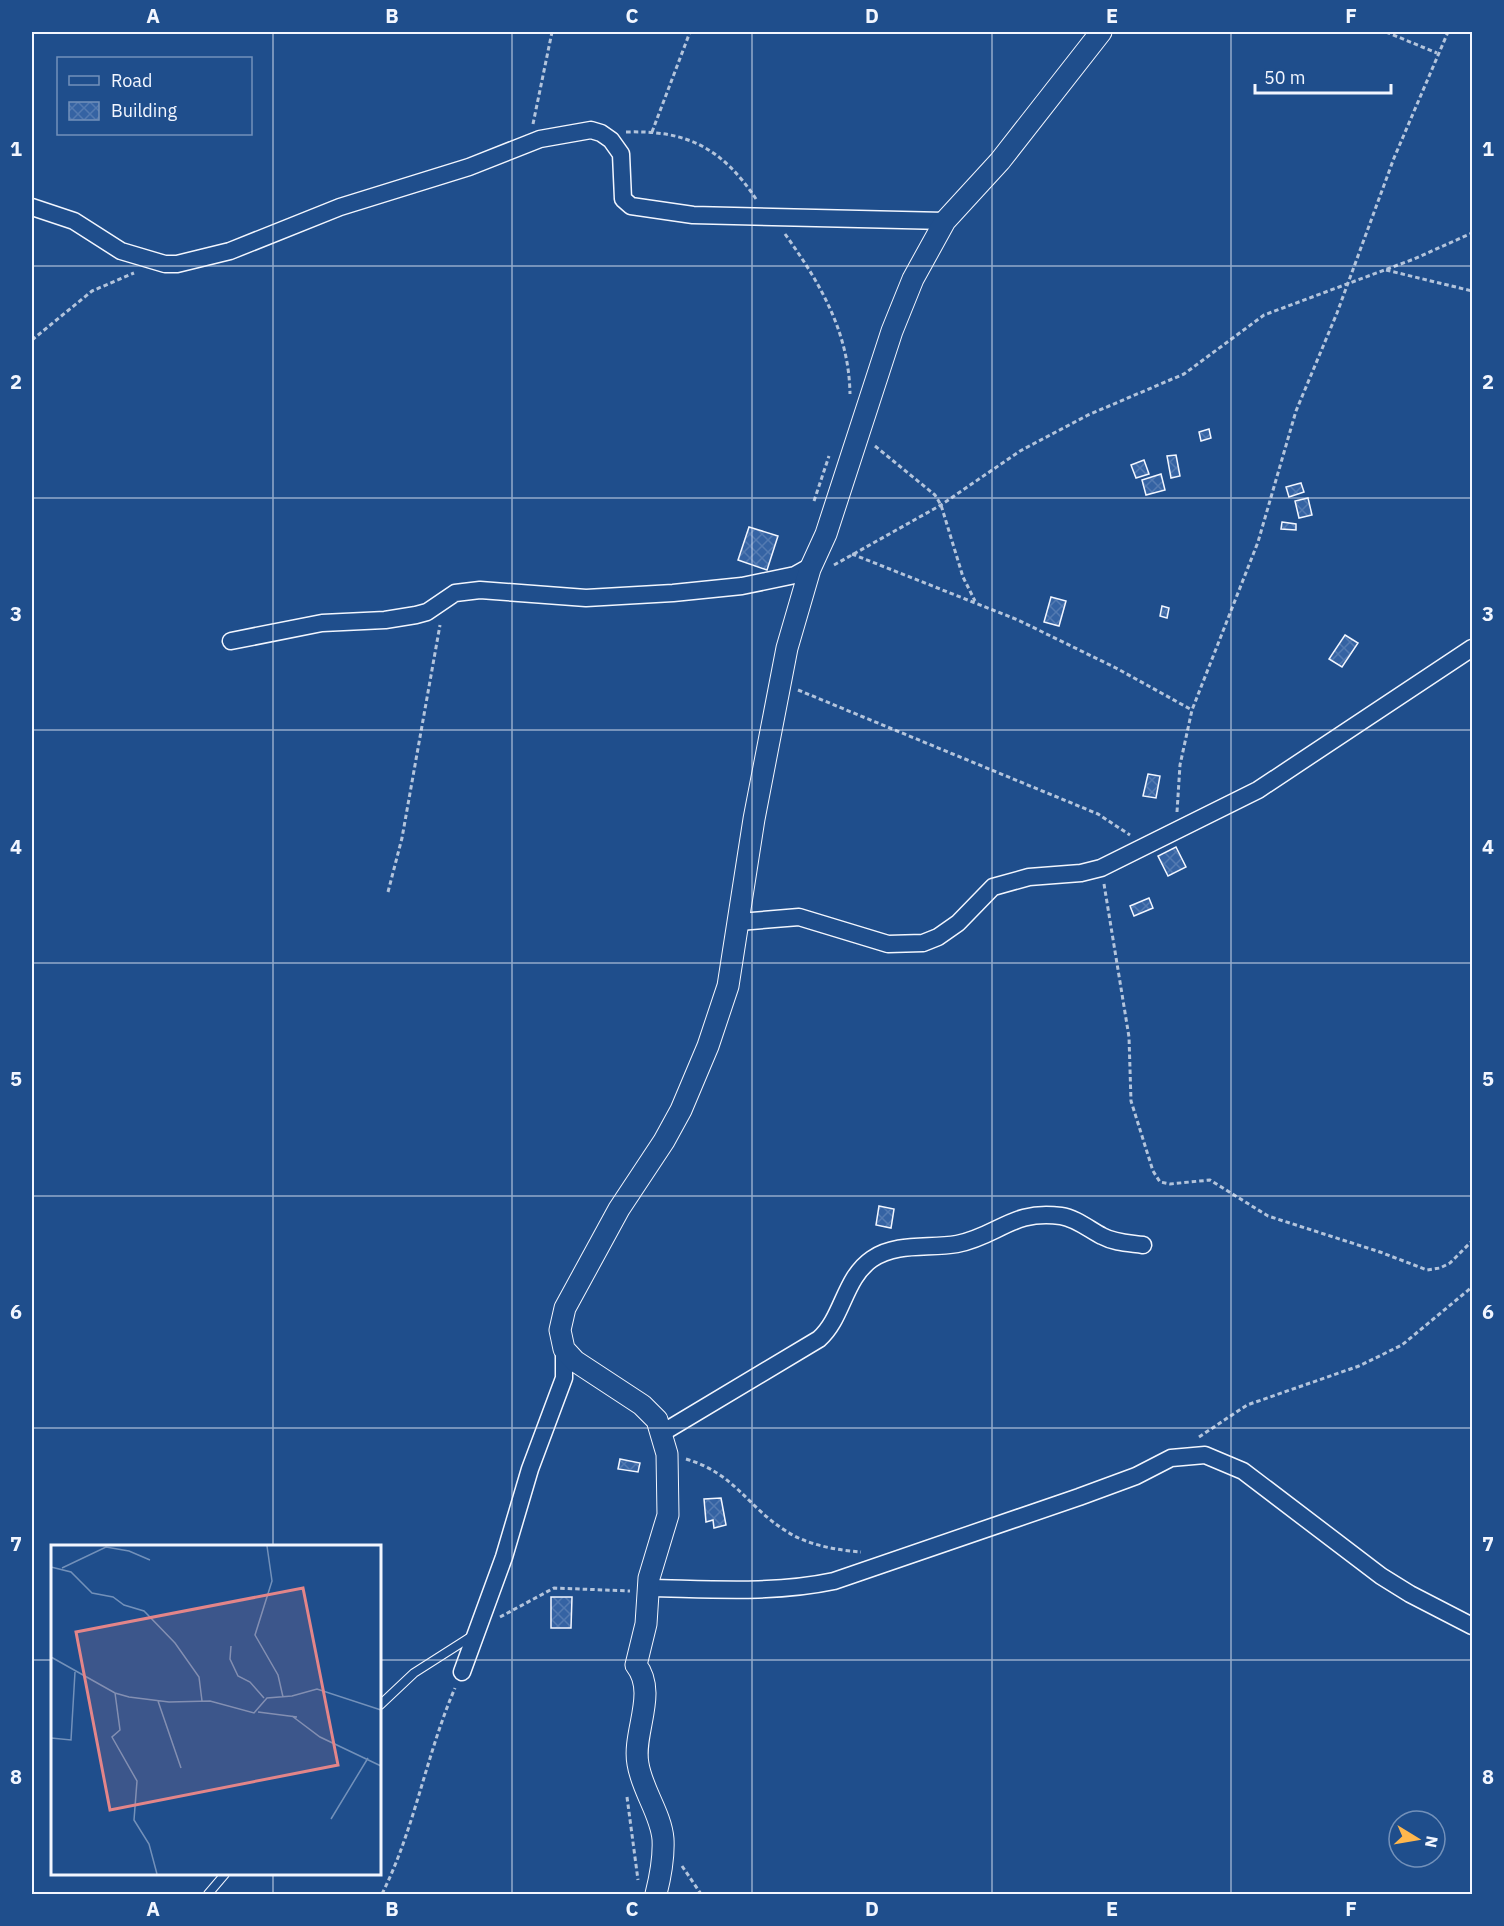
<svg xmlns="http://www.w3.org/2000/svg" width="1504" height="1926" viewBox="0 0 1504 1926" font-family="'IBM Plex Sans',sans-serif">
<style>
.building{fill:url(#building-cross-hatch);stroke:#f2f6ff;stroke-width:1.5}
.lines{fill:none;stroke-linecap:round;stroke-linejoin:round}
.service-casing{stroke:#f2f6ff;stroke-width:10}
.minor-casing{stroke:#f2f6ff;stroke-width:19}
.tertiary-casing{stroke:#f2f6ff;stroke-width:23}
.path{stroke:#b3c4dc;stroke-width:3;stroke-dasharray:4.5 3;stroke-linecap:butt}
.service{stroke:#1f4e8c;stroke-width:8}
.minor{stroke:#1f4e8c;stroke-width:16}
.tertiary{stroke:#1f4e8c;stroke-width:21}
.grid{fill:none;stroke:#f2f6ff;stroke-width:1.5;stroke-opacity:0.55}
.inset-road{fill:none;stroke:#7391ba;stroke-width:1.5}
.view{fill:#e38589;fill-opacity:0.15;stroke:#e38589;stroke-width:3}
.inset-edge{fill:none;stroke:#f2f6ff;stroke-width:3}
.neatline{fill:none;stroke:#f2f6ff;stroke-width:2}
.grid-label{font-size:20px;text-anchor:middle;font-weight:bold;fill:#f2f6ff}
</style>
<defs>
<pattern id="building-cross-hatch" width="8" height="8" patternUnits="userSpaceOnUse" patternTransform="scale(1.5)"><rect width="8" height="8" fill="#3563a3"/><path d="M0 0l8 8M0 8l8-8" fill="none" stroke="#537ab1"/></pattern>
</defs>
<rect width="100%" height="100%" fill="#1f4e8c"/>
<!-- building -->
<g class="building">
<path d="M1209,429L1211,438L1201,441L1199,432Z"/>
<path d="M1176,455L1180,476L1171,478L1167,456Z"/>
<path d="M1144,460L1149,474L1136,478L1131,465Z"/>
<path d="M1161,474L1165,490L1146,495L1142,480Z"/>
<path d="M1301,483L1304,492L1289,497L1286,487Z"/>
<path d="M1308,498L1312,515L1299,518L1295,501Z"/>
<path d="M1282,522L1296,524V530L1281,529Z"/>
<path d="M749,527L778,536L767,570L738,560Z"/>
<path d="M1051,597L1066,601L1059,626L1044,622Z"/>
<path d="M1162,606L1169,608L1167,618L1160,616Z"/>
<path d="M1345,635L1358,643L1342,667L1329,659Z"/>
<path d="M1148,774L1160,776L1156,798L1143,796Z"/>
<path d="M1176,847L1186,867L1168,876L1158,856Z"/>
<path d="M1149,898L1153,908L1134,916L1130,906Z"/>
<path d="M879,1206L894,1209L891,1228L876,1225Z"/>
<path d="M620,1459L640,1463L638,1472L618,1469Z"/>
<path d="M721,1498L726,1525L714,1528L713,1520L706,1522L704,1499Z"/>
<path d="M551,1597H572L571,1628H551Z"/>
</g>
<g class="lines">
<!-- service casing -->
<g class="service-casing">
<g id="service">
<path d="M380,1705L414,1673L472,1636"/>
<path d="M208,1894L225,1874"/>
</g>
</g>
<!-- minor casing -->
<g class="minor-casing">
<g id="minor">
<path d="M32,207L74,221L121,251L165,264H177L230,251L340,207L469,167L540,139L591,130L601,133L611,140L621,154L623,199L631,206L693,215L945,221"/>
<path d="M231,641L322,623L385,620L416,615L427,612L455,593L480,590L586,598L673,593L742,586L795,575L811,566"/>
<path d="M739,922L799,917L888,944L923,943L938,937L958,923L993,887L1029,877L1081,873L1101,868L1258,790L1472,648"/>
<path d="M662,1433L819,1339C843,1318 844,1278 872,1259C897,1242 929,1249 957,1244C998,1236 1013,1209 1061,1216C1076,1218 1090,1230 1102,1236C1115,1243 1129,1243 1143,1245"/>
<path d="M648,1588C710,1589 773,1594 834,1581L1079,1497L1136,1476L1171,1458L1205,1455L1243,1471L1381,1576L1410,1594L1472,1626"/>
<path d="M462,1672L504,1557L530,1469L564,1378V1349"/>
</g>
</g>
<!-- tertiary casing -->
<g class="tertiary-casing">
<path id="tertiary" d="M656,1894C660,1878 664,1857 663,1839C661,1814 642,1790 638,1764C632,1733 658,1693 636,1665L646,1624L649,1578L668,1515L667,1454L657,1420L642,1405L575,1361L564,1349L560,1330L565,1308L619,1209L664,1141L681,1110L708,1046L728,986L754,819L787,648L810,569L826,534L892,331L913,279L945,221L1000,161L1101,32"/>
</g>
<!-- path -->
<g class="path">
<path d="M1386,32L1437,53"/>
<path d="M533,124L552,32"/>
<path d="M626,132C687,130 722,148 756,199"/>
<path d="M652,132L690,32"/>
<path d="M785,234C820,283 849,332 850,394"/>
<path d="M1386,270L1472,291"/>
<path d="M32,340L92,291L134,273"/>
<path d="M875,446L935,495L941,505L963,577L975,601"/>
<path d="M814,501L829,456"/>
<path d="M852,554L1018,620L1116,668L1192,710"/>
<path d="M834,565L941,505L1020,451L1088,415L1184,374L1264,315L1414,259L1472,233"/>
<path d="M798,690L1098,814L1130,835"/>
<path d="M1177,812L1180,765L1192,710L1258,542L1296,411L1337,313L1394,158L1448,32"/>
<path d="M1104,884L1129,1037L1131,1101L1153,1171L1160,1182L1170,1184L1210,1180L1268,1216L1380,1252L1427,1270L1440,1268L1450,1263L1472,1241"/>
<path d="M388,892L402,838L440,625"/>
<path d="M1199,1437L1247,1405L1359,1366L1402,1345L1472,1287"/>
<path d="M686,1459C736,1474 746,1506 786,1531C807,1545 836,1550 861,1552"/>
<path d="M500,1617L554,1588L630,1591"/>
<path d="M627,1797L638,1880"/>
<path d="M682,1866L701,1894"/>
<path d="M382,1894C415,1828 426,1755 455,1688"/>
</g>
<!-- service -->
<use href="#service" class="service"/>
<!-- minor -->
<use href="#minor" class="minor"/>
<!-- tertiary -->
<use href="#tertiary" class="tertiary"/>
</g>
<!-- grid -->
<path class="grid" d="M273,32V1546M512,32V1894M752,32V1894M992,32V1894M1231,32V1894M32,266H1472M32,498H1472M32,730H1472M32,963H1472M32,1196H1472M32,1428H1472M32,1660H52M380,1660H1472M273,1874V1894"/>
<!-- overview -->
<g transform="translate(51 1545)">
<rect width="330" height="330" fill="#1f4e8c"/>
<path class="inset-road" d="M216,1L221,36L204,90L227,130L232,152M0,22L20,27L41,48L62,52L73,60L93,66L124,98L148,132L151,156M11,23L55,2L78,6L99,15M180,101L179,114L187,131L199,137L213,153M0,112L64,148L78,152L118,157L159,156L203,168L216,153L241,151L266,144L330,165M64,148L69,185L61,192L86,236L83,275L98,299L106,329M107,156L130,223M207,167L246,172M241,171L269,192L330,221M0,193L20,195L24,127M280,274L317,213"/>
<path class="view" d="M252,43L287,220L59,265L25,87Z"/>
<rect width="330" height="330" class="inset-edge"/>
</g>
<!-- border -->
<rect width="1504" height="1926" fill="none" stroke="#1f4e8c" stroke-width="66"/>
<!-- legend -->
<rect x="57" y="57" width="195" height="78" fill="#1f4e8c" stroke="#7391ba" stroke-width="1.5"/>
<rect x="69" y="76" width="30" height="9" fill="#1f4e8c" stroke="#7391ba" stroke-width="1.5"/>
<text x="111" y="87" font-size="18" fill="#f2f6ff">Road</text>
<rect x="69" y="102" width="30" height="18" fill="url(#building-cross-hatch)" stroke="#7391ba" stroke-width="1.5"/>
<text x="111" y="117" font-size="18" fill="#f2f6ff">Building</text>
<!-- north arrow -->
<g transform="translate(1417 1839) rotate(101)"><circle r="28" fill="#1f4e8c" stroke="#7391ba" stroke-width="1.5"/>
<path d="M0-4.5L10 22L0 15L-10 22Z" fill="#ffb74d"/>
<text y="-9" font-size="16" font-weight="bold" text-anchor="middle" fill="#f2f6ff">N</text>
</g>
<!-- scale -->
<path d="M1255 84v9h136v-9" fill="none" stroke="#f2f6ff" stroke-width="3"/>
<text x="1264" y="84" font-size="18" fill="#f2f6ff" stroke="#1f4e8c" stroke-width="4.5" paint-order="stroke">50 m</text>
<rect x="33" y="33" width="1438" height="1860" class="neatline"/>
<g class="grid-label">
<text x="153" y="23">A</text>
<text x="392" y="23">B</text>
<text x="632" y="23">C</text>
<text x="872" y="23">D</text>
<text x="1112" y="23">E</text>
<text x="1351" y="23">F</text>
<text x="16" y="156">1</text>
<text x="1488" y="156">1</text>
<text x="16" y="389">2</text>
<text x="1488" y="389">2</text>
<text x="16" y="621">3</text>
<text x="1488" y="621">3</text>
<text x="16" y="854">4</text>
<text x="1488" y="854">4</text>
<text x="16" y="1086">5</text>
<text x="1488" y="1086">5</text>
<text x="16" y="1319">6</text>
<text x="1488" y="1319">6</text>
<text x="16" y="1551">7</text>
<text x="1488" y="1551">7</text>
<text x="16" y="1784">8</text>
<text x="1488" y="1784">8</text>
<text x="153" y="1916">A</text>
<text x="392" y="1916">B</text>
<text x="632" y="1916">C</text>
<text x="872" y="1916">D</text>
<text x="1112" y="1916">E</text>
<text x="1351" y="1916">F</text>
</g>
</svg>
